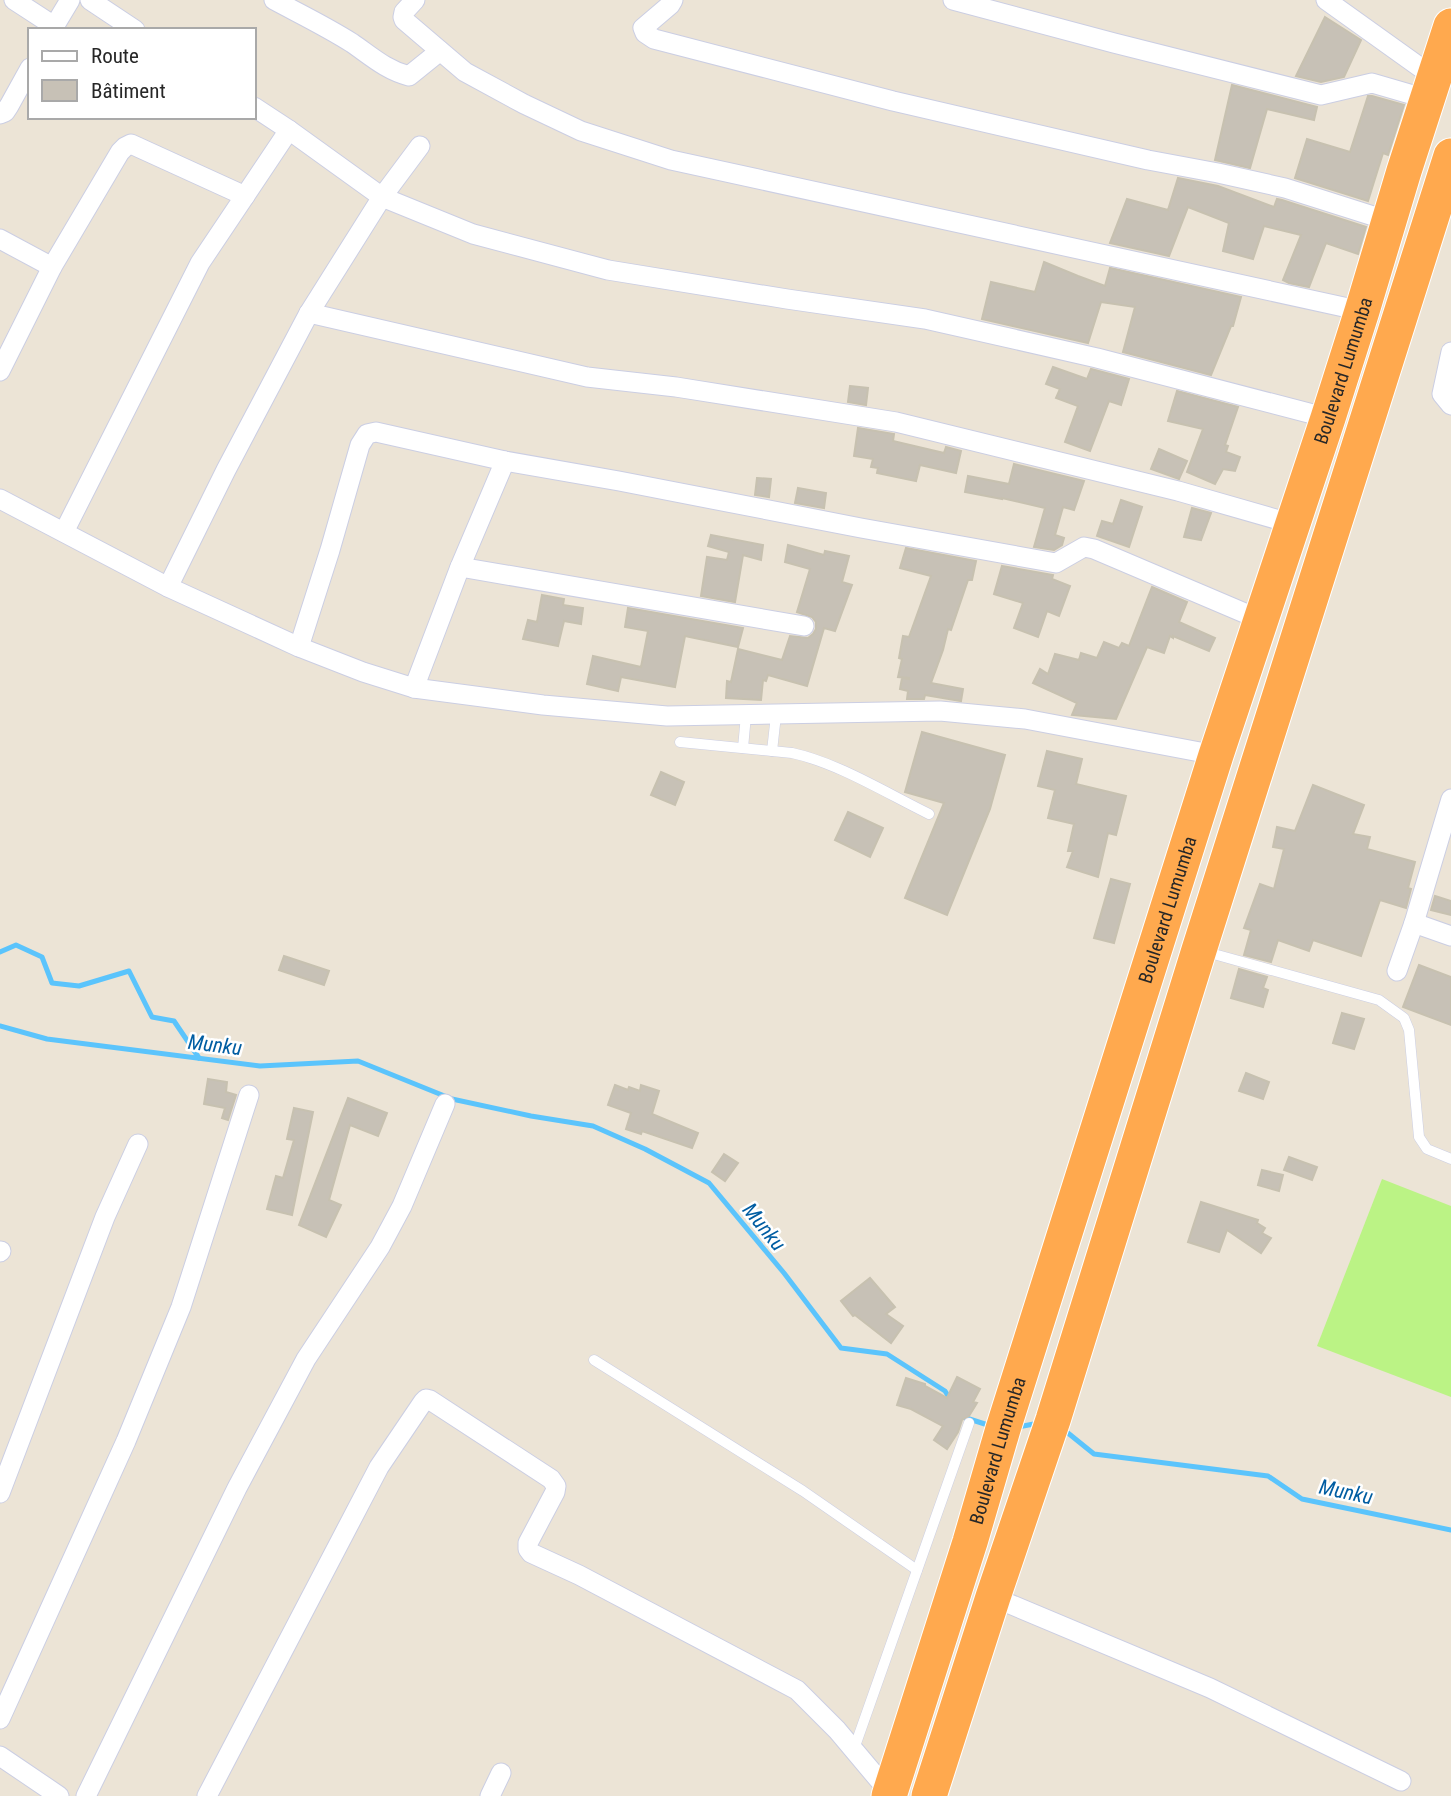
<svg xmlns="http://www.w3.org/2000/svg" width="1451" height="1796" viewBox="0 0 1451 1796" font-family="'Roboto Condensed',sans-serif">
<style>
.pitch{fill:#bbf385}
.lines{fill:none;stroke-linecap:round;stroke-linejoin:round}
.stream{stroke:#5bc4fc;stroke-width:5}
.building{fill:#c7c1b6;stroke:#c7c1b0;stroke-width:2}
.lane-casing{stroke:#cbcee3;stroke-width:11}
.street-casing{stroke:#cbcee3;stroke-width:21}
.highway-casing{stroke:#fff;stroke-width:37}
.lane{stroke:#fff;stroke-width:10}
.street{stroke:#fff;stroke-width:19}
.highway{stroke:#ffa94e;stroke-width:35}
.labels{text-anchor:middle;stroke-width:5;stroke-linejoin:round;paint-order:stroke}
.street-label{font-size:19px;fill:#272727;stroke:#fff}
.water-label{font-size:21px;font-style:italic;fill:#005da2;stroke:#fff}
</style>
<rect width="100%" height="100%" fill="#ece4d6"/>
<!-- pitch -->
<path class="pitch" d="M1382,1179L1451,1206V1397L1317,1346Z"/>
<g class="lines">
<!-- stream -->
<g class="stream">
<path d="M0,952L16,945L42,957L52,983L79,986L129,971L152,1017L174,1021L199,1058"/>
<path d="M0,1026L47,1039L260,1066L358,1061L452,1099L531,1116L593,1126L645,1149L709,1183L784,1273L841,1348L887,1354L945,1391L952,1402"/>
<path d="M960,1416L991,1426"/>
<path d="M1018,1427L1039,1423"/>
<path d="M1063,1429L1094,1454L1268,1476L1302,1499L1451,1530"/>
</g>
</g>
<!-- building -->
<g class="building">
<path d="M1325,17L1361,40L1344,77L1321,82L1296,76Z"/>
<path d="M1232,85L1317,107L1314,120L1267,109L1250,168L1215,160Z"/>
<path d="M1368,96H1372L1404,105L1388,155L1383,153L1368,201L1295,178L1307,139L1350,152Z"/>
<path d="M1178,178L1218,186L1274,207L1277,199L1282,200L1366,227L1358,254L1326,243L1309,287L1289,283L1283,280L1301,235L1264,226L1253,259L1223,251L1229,223L1188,207L1169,256L1110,243L1127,199L1168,210Z"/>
<path d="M1044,262L1078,276L1105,286L1110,268L1241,297L1233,326H1231L1211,375L1123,352L1135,307L1101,302L1088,343L982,319L991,282L1035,292Z"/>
<path d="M1053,367L1087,379L1091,369L1129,379L1121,405L1109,401L1090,451L1065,442L1078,406L1056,398L1060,389L1046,384Z"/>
<path d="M850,386L868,388L866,405L848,402Z"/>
<path d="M1177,391L1238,407L1225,445L1228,446L1226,452L1240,457L1235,471L1223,469L1215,484L1187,472L1203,429L1168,421Z"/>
<path d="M858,428L894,434L893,441L944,453L946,447L961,451L956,473L920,465L916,481L877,473L878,468L871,467L873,459L854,456Z"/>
<path d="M1159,449L1187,461L1179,479L1151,469Z"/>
<path d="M1014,464L1084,481L1074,510L1063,507L1055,535L1064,538L1062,545L1054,550L1034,547L1045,508L1002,498V499L965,492L968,476L1009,484Z"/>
<path d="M757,478L771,479L769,497L755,495Z"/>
<path d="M798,488L826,493L824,508L795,503Z"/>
<path d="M1121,500L1142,507L1129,547L1097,536L1102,521L1113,524Z"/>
<path d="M1192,508L1211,513L1201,540L1184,537Z"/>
<path d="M711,535L763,545L761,560L743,555L735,602L701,596L707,557L727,560L729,552L708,546Z"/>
<path d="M788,545L824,555L825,551L849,556L842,582L852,585L835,631L824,628L807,686L768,675L766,681L763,680L761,700L726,698L727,681L731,682L738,649L782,660L790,636L808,638L813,634L816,629V622L812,617L797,612L810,569L785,562Z"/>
<path d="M906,548L976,561L972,580H968L951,630L948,629L943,650L931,683L963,689L961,701L925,695L924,699H907L908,691L900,689L902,678L909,679V678L898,677L902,659L899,658L903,636L909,637L931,576L900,568Z"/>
<path d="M1002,566L1053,575L1052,579L1070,586L1059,616L1047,611L1038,637L1014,628L1023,603L994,594Z"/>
<path d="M1152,587L1187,602L1179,622L1215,638L1209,651L1173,636V638L1170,636L1164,653L1147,647L1116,719L1072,715L1077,703L1033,683L1040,669L1048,674L1055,654L1079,660L1081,653L1097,658L1104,642L1119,648L1122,643L1129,646Z"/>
<path d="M542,595L564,599L563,605L583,608L581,624L564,621L558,646L523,639L528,620L537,622Z"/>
<path d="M628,608L743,628L738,647L685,636L675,687L621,677L618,691L587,684L593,656L641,667L648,631L625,627Z"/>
<path d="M922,732L1005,755L990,809L947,915L905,898L944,803L905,792Z"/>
<path d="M1047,751L1082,759L1076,784L1126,796L1116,835L1108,833L1098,877L1067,867L1073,851H1068L1074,824L1048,818L1055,790L1038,786Z"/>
<path d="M661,772L684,782L675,805L651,795Z"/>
<path d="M1313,785L1364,805L1353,834L1370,837L1367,849L1415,862L1408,888L1411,889L1406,908L1380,900L1361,956L1313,940L1309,951L1278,940L1271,962L1244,955L1251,930L1244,928L1260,884L1274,889L1284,849L1273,847L1277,827L1295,831Z"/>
<path d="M848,812L883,828L870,857L835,840Z"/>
<path d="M1111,879L1130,884L1114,943L1094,938Z"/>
<path d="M1435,896L1451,901V915L1431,910Z"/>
<path d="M284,956L329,971L324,985L279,970Z"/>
<path d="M1419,965L1451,977V1025L1403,1007Z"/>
<path d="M1239,969L1267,977L1263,988L1268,990L1263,1007L1231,998Z"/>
<path d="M1342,1013L1364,1019L1354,1049L1333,1043Z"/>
<path d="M1246,1073L1269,1082L1263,1099L1239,1091Z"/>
<path d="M208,1079L227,1082L226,1092L236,1095L228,1120L222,1118L225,1108L204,1104Z"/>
<path d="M615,1085L628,1090L629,1087L640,1091L641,1085L659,1091L652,1114L698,1133L692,1148L642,1131L641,1134L626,1129L631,1113L608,1105Z"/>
<path d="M348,1098L387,1113L378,1136L350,1125L329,1200L341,1205L326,1237L299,1225Z"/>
<path d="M294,1108L313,1112L292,1215L267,1209L276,1176L283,1178L294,1140L287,1139Z"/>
<path d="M724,1154L738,1163L725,1181L712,1172Z"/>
<path d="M1289,1157L1317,1167L1312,1180L1284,1170Z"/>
<path d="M1262,1170L1283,1175L1279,1191L1258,1185Z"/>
<path d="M1201,1202L1258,1220L1257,1223L1265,1228L1262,1233L1271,1238L1261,1253L1227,1230L1219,1252L1188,1242Z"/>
<path d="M870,1278L895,1307L886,1314L903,1326L891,1343L855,1315L853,1316L841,1301Z"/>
<path d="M957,1377L980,1389L973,1402L977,1403L969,1416L962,1420L958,1432L947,1449L934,1440L943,1426L911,1409L897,1405L906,1378L925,1384V1386L947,1398Z"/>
</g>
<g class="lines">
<!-- lane casing -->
<g class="lane-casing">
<g id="lane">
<path d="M680,742L792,753C838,763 886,793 929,814"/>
<path d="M743,748L746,715"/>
<path d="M772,751L776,715"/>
<path d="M1203,951L1379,1000L1404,1018L1409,1030L1419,1137L1427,1149L1451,1159"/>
<path d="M594,1360L803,1491L917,1570"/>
<path d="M854,1749L969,1423"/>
</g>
</g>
<!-- street casing -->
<g class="street-casing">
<g id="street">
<path d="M14,0L54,26"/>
<path d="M90,0L135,30"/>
<path d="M274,0C300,14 327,27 352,43C371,56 386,70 409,76L440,51"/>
<path d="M415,0L404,12L403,17L404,20L465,72L524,104L581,131L671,160L1362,311"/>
<path d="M673,0L670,5L643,28L645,33L654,39L893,101L1148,160L1218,173L1285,188L1389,221"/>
<path d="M953,0L1114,43L1321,95L1372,83L1427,99"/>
<path d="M1326,0L1435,78"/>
<path d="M52,30L70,0"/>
<path d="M254,107L289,130"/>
<path d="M0,114L5,112L9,106L30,68"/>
<path d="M0,239L52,267"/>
<path d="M309,313L587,377L676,387L896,422L1178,491L1293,524"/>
<path d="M1451,352L1442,394L1451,405"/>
<path d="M0,371L52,267L120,152L125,147L131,144L245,196"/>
<path d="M0,499L168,587L299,647L363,672L414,688L543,705L667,716L940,711L1025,719L1216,755"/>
<path d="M64,532L200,263L289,130L382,197L473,234L608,270L787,299L925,319L1097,358L1328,418"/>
<path d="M460,567L804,626"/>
<path d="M168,587L226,470L309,313L382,197L420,146"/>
<path d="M299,647L330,550L360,445L367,434L376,432L505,461L619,481L861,528L1056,563L1084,547L1094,549L1261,620"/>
<path d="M414,688L460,567L505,461"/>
<path d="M1414,923L1451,936"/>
<path d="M1397,971L1414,923L1451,799"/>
<path d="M0,1252L1,1251"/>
<path d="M0,1493L105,1217L138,1144"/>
<path d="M993,1597L1210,1688L1401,1781"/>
<path d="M0,1719L126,1441L181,1307L249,1095"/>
<path d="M0,1756L59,1796"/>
<path d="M86,1796L237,1488L306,1359L380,1247L402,1206L445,1104"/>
<path d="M207,1796L379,1467L423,1402L426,1399L430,1400L551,1479L556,1486L555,1492L528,1543V1549L531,1553L579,1575L797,1690L837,1730L890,1793"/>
<path d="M490,1796L501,1773"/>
</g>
</g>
<!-- highway casing -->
<g class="highway-casing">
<g id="highway">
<path id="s1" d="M889,1796L970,1542L1003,1429L1216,755L1328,418L1362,311L1404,171L1451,26"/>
<path d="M929,1796L993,1597L1053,1420L1199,950L1451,156"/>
</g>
</g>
<!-- lane -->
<use href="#lane" class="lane"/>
<!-- street -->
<use href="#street" class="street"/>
<!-- highway -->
<use href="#highway" class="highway"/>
</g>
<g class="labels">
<!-- street labels -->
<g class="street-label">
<text dy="7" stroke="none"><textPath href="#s1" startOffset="1496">Boulevard Lumumba</textPath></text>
<text dy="7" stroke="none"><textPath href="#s1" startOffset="929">Boulevard Lumumba</textPath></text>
<text dy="7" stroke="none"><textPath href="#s1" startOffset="362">Boulevard Lumumba</textPath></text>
</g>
<!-- water labels -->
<g class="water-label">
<text transform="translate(215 1045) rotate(7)" y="7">Munku</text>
<text transform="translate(764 1227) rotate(51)" y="7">Munku</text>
<text transform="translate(1346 1492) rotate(12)" y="7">Munku</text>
</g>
</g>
<!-- legend -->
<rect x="28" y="28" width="228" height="91" fill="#ffffff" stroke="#a9a9a9" stroke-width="2"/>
<rect x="42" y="51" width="35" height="10" fill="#ffffff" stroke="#a9a9a9" stroke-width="2"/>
<text x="91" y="63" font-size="21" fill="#272727">Route</text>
<rect x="42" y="80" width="35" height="21" fill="#c7c1b6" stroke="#a9a9a9" stroke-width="2"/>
<text x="91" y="98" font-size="21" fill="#272727">Bâtiment</text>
</svg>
